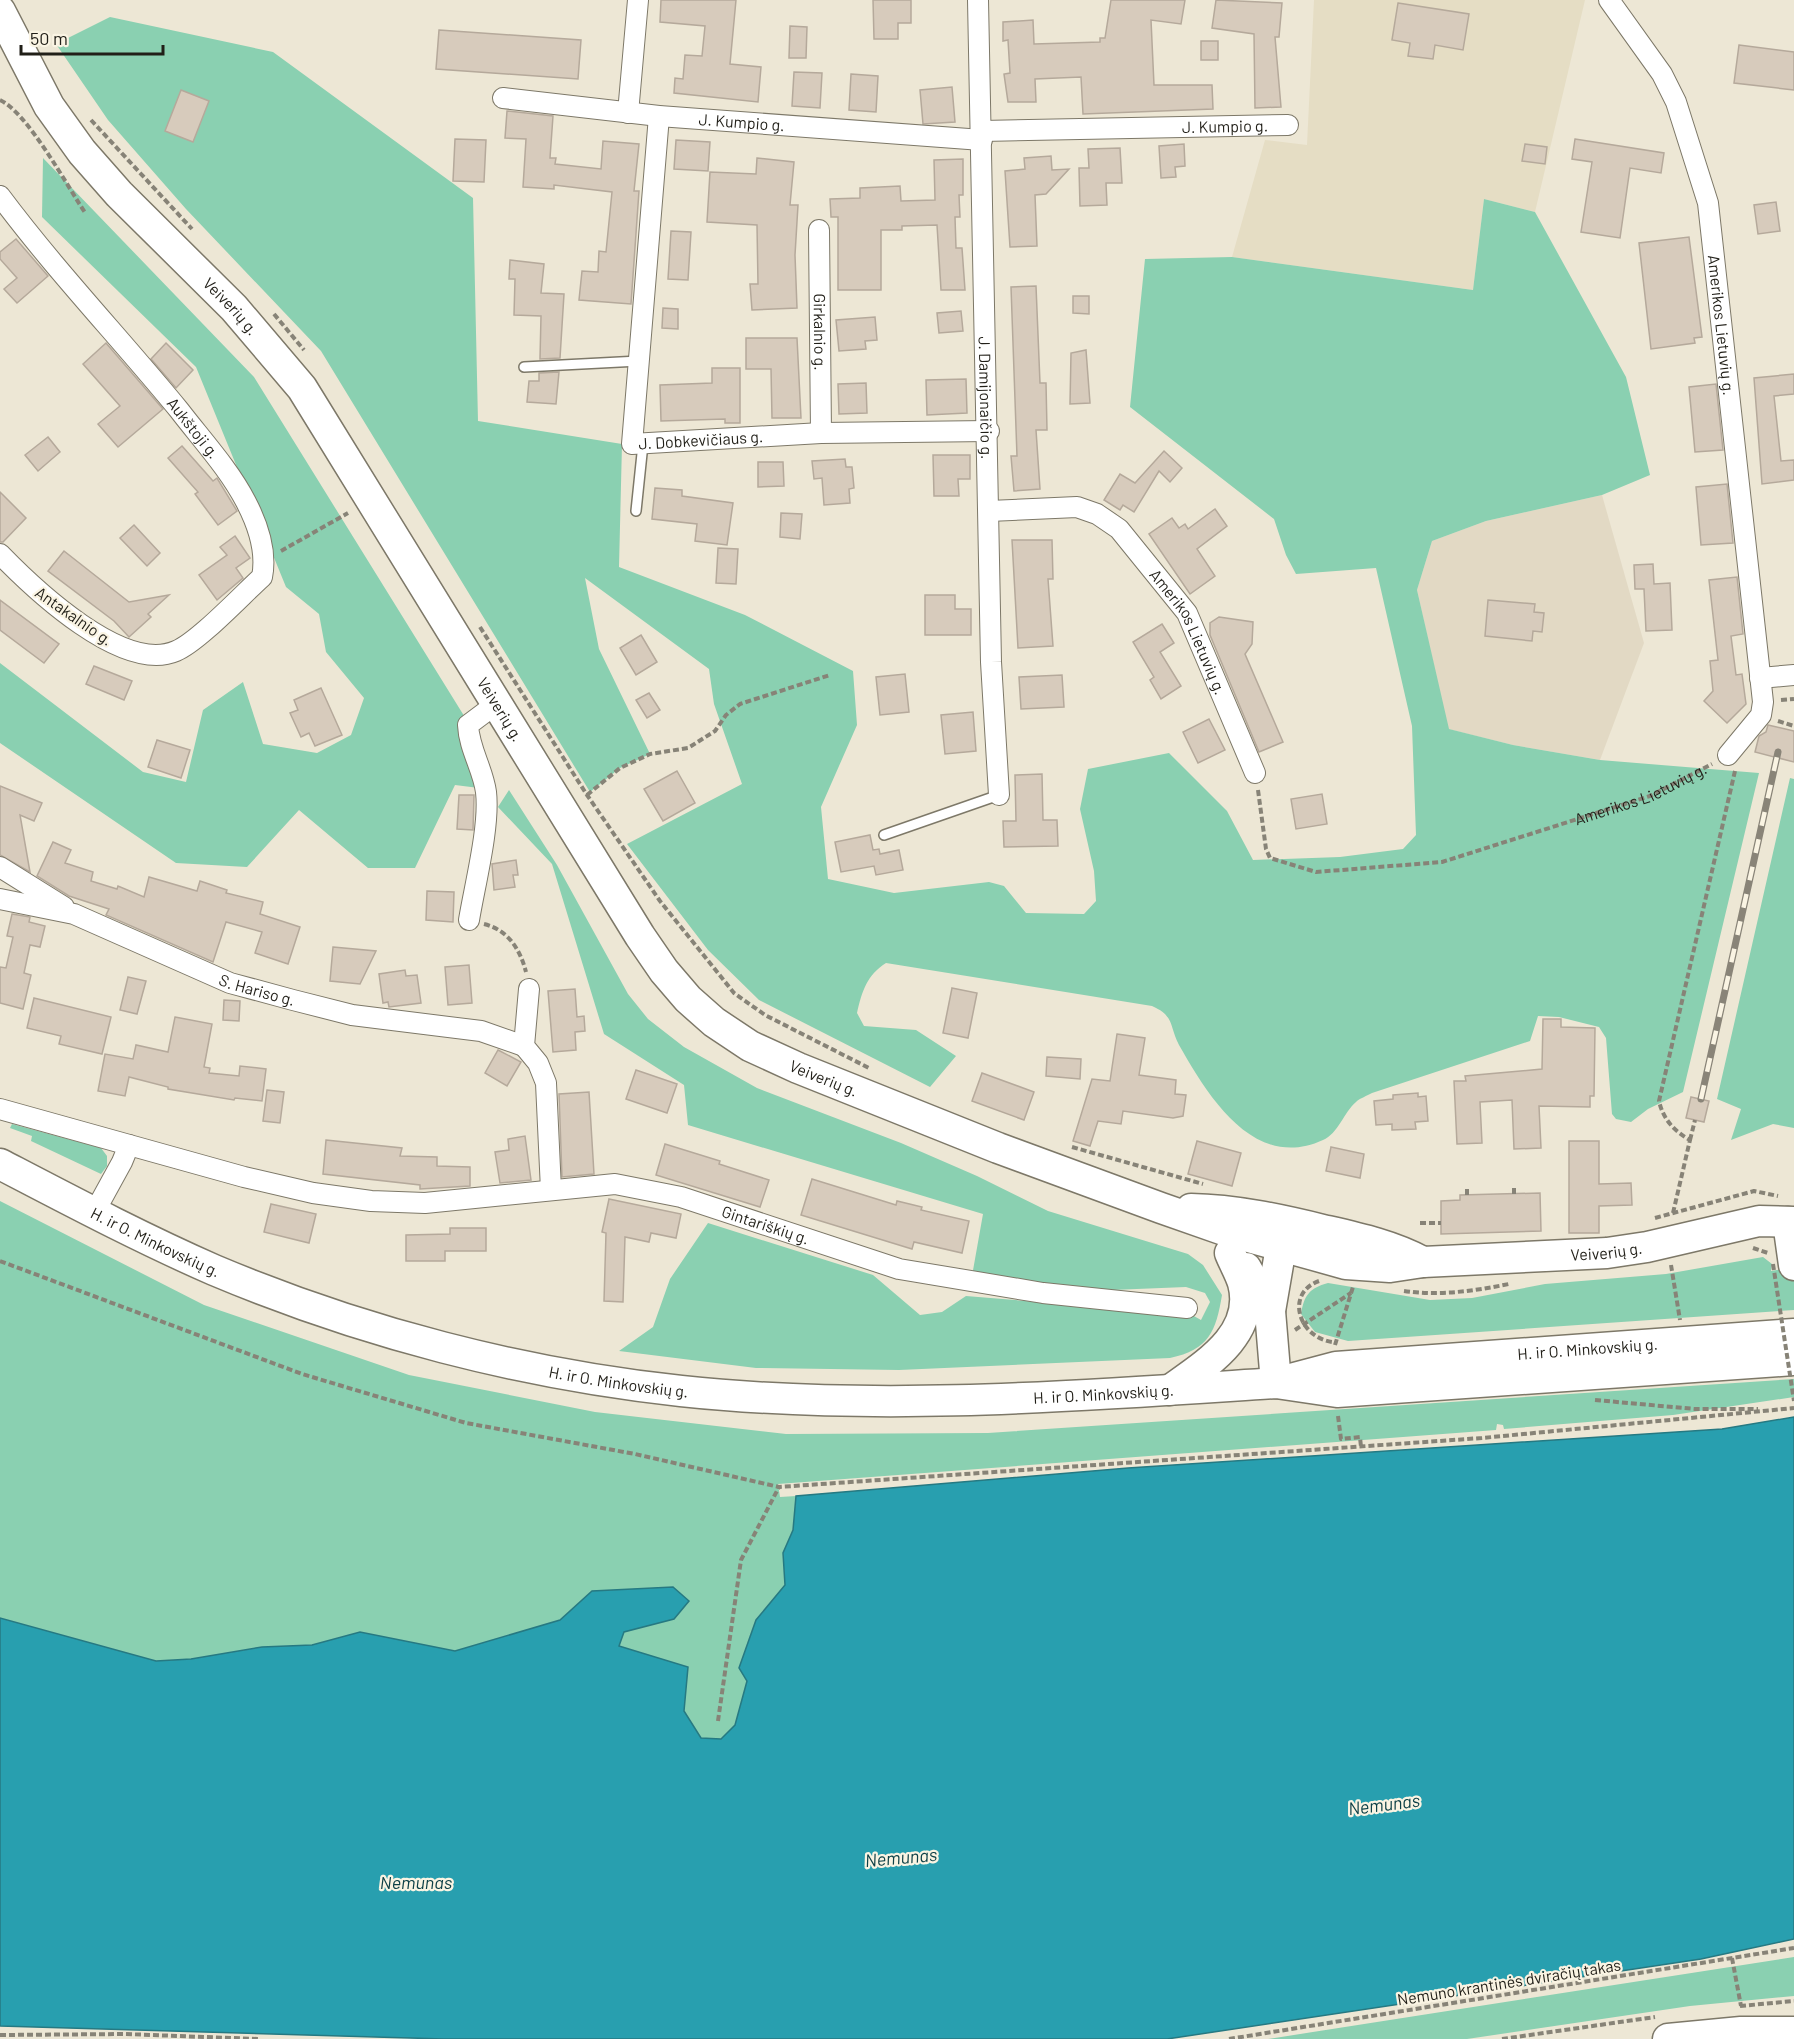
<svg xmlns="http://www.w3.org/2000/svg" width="1794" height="2039" viewBox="0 0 1794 2039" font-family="Barlow,sans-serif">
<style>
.built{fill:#e5ddc4}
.education{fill:#e2d9c4}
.green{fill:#8ad0b1}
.water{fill:#289faf;stroke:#267982;stroke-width:1.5}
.building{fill:#d7cbbc;stroke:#b5a99b;stroke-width:1.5}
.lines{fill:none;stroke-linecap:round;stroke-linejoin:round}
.lane-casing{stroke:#7d7868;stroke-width:12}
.street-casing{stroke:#7d7868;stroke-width:22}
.primary-casing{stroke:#7d7868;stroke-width:33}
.path{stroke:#878377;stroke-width:4;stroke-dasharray:6 3;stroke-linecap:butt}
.lane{stroke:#fff;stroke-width:9}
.street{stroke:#fff;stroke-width:20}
.primary{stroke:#fff;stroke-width:30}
.rail-casing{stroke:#898478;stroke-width:7}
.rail{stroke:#faf4e3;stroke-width:4.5;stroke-dasharray:14;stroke-linecap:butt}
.path-bridge{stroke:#878377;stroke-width:4;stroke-dasharray:6 3;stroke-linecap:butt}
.labels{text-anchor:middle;stroke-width:4.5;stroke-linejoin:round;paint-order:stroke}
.street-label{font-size:16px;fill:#211f18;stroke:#faf4e3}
.water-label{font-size:18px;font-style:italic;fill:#0d4047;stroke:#faf4e3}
</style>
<rect width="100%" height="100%" fill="#ede7d5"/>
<!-- built -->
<path class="built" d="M1314,0H1585L1535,212L1484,199L1473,290L1232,257L1265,140L1307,145Z"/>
<!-- education -->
<path class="education" d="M1602,495L1644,643L1600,760L1513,745L1448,729L1417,590L1432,541L1486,521Z"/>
<!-- green -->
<g class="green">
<path d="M110,17L273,52L473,198L478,421L622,444L619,567L745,615L853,671L857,725L821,807L828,879L894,893L989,882L1004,886L1026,913L1084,914L1096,901L1094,871L1080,809L1088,769L1169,753L1227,811L1253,860L1340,857L1403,849L1416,835L1412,726L1376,568L1296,574L1286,555L1274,519L1130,407L1145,259L1232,257L1473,290L1484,199L1535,212L1626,377L1650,475L1602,495L1486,521L1432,541L1417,590L1449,729L1513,745L1600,760L1759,773L1683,1092L1648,1109L1631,1122L1616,1119L1612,1114L1606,1038L1599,1027L1559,1017L1538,1016L1530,1041L1372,1093C1367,1096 1360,1098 1356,1102C1344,1112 1338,1134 1323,1140C1254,1172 1208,1096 1179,1045C1169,1026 1175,1016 1152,1006L886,963C867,975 862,991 857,1013L864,1026L916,1030L956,1056L930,1087L759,1000L708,950L627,844L742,784L714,704L709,669L585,578L599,649L650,754L620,768L590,792L321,351L186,209L108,120L56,44Z"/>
<path d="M43,158L254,377L466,719L479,788L455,785L415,868H368L299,810L247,867L176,863L0,743V663L143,772L186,782L203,710L243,682L263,744L317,753L351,735L364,698L326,652L319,614L286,587L196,367L42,217Z"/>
<path d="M1790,778L1794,779V1128L1773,1124L1731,1140L1741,1109L1717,1099Z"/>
<path d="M509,790L557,865L628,994L648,1019L684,1047L757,1088L901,1143L977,1176L1048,1211L1188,1254L1203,1265L1222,1295C1216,1331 1209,1350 1170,1358L899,1370L756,1368L619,1351L653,1327L670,1279L708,1223L873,1275L920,1315L942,1312L966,1296L1192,1315L1201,1320L1210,1302L1205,1293L1186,1287L1112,1290L972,1276L983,1214L688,1125L684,1085L604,1034L552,864L498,807Z"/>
<path d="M12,1124L101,1148L107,1156V1166L101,1174L31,1141L32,1136L10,1128Z"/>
<path d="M0,1201L204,1305L409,1375L595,1412L786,1434L988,1433L1794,1379V1397L1673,1415L1504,1429L1503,1425L1497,1424L1496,1430L778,1484L780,1497L796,1496L793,1530L783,1553L785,1585L756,1620L739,1668L747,1681L735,1726L722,1739L701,1738L683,1711L688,1667L618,1646L624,1632L674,1619L592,1591L560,1620L455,1651L360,1632L312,1645L262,1647L191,1659L156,1661L0,1618Z"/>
<path d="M1763,1257L1772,1264L1771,1271L1794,1267V1310L1348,1341L1315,1332L1301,1314C1304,1296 1309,1288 1328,1283L1430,1300L1472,1298L1545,1284L1666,1274Z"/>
<path d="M1794,1957V1996L1690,2006L1467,2039H1268Z"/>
</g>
<!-- water -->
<path class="water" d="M1794,1417V1939L1701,1959L1167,2039H444L0,2026V1618L156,1661L191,1659L262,1647L312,1645L360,1632L455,1651L560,1620L592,1591L673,1587L689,1601L674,1619L624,1632L619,1646L688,1667L684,1711L701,1738L721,1739L735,1725L747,1681L739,1668L756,1620L785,1585L783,1553L793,1530L796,1496L1128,1468L1722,1429Z"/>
<!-- building -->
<g class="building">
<path d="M661,0H736L730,64L761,67L758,102L674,93L675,78L683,79L685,55L702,56L705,26L660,22Z"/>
<path d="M873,0H911V23H898V39H874Z"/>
<path d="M1111,0H1185L1181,24L1151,20L1154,85H1212L1213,109L1083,114L1081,77L1035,79L1036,102H1008L1004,74L1010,73L1008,40L1003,41V22L1033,20L1034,44L1100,42V38H1105Z"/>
<path d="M1216,0L1282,3L1279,37H1275L1281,107L1255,108L1254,34L1212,28Z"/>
<path d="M1398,3L1469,14L1463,50L1435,45L1433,59L1408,56L1410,43L1392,40Z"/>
<path d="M790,26L807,27L806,58H789Z"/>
<path d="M439,30L581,40L578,79L436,69Z"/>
<rect x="1201" y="41" width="17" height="19"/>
<path d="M1739,45L1794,52V90L1734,83Z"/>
<path d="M794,72L822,73L820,108L792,106Z"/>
<path d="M851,74L878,76L876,112L849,110Z"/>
<path d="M952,87L955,122L923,124L920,90Z"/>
<path d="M181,90L209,101L193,142L165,131Z"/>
<path d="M507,111L553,116L550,158H556L555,164L601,169L603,141L639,144L634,191H639L631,304L579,300L582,271L598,272L599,251L606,252L612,192L554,185V189L523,187L526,139L505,138Z"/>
<path d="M455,139L486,140L484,182L453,181Z"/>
<path d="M1575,139L1664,153L1661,173L1630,168L1620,238L1581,232L1592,162L1572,159Z"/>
<path d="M676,140L710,142L708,171L674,169Z"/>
<path d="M1184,144L1185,166L1175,167L1176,177L1161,178L1159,146Z"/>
<path d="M1525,144L1547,147L1545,164L1522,161Z"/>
<path d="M1120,148L1122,183H1106L1107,205L1080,206L1079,168H1089L1088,149Z"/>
<path d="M1051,156L1052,170L1069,169L1046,194L1035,195L1037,246L1010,247L1005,171L1025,169L1024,158Z"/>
<path d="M757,158L794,162L790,205H798L795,255L797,308L752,310L750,284H758L757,225L707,222L710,172L756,174Z"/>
<path d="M963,159V195H959L960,217H955L956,248H962L965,290H941L937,225L902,226V230H881V290H838V217H831L830,199L860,198V188L900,186L901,201L935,200L934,160Z"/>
<path d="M1776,202L1780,231L1758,234L1754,205Z"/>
<path d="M671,231L691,232L688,280L668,279Z"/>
<path d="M1689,237L1702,337L1694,338L1695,343L1651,349L1639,243Z"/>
<path d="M16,239L48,276L17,303L4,289L17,278L0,259V252Z"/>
<path d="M510,260L544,264L541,293L564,294L560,358L540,359L541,316L514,315L515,279H509Z"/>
<path d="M1036,286L1040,383H1046L1047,430H1036L1040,489L1014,491L1011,456H1017L1011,287Z"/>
<path d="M1073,296H1089V314L1073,313Z"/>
<path d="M663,308L678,309V329L662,328Z"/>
<path d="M961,311L963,331L939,333L937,313Z"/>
<path d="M875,317L877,340L865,341L866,349L839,351L836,320Z"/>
<path d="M746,338H797L801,418H772L771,369H746Z"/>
<path d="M106,343L163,409L118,447L98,424L120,406L83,364Z"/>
<path d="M166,343L193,370L176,388L151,359Z"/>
<path d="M1086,350L1090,403L1070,404L1071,353Z"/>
<path d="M712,368H740V423H725V419L661,421L660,385L712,383Z"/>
<path d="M559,372L556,404L527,402L529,381H539V373Z"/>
<path d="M1794,374V394L1774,396L1781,461L1794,460V480L1762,484L1754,378Z"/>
<path d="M966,379L967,413L927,415L926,380Z"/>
<path d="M866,383L867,413L839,414L838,384Z"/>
<path d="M1716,384L1723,450L1695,452L1689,387Z"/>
<path d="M48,437L60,452L38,471L25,455Z"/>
<path d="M182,446L213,481L217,478L237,511L218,525L195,494L198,492L168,458Z"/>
<path d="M1164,451L1182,468L1170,482L1159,471L1134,512L1123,505L1120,510L1104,500L1120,474L1135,483Z"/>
<path d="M933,455H970V479H958L959,496H934Z"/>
<path d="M845,459L846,467H852L854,488L849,489L850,503L824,505L822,478L814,479L812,461Z"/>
<path d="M758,462H783L784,486L758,487Z"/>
<path d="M1727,484L1733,543L1701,545L1696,487Z"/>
<path d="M655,488L682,490V496L733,503L727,545L695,541L697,524L652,519Z"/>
<path d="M0,492L26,518L3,542H0Z"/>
<path d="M1215,509L1227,526L1197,549L1215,576L1190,594L1149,534L1172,518L1179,528L1185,524L1188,529Z"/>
<path d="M781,513L802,514L800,539L780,537Z"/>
<path d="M134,525L160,553L147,566L120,538Z"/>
<path d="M235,536L250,558L236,568L243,578L217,600L199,575L227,555L220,547Z"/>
<path d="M1012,540H1052L1053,579H1048L1053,646L1018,648Z"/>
<path d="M718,548L738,549L736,584L716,583Z"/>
<path d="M64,551L129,602L169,595L148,614L151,617L129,637L114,621L48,571Z"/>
<path d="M1653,564L1654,584L1670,583L1672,630L1646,631L1644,589H1635L1634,565Z"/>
<path d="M1737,577L1743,634L1731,636L1736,675L1742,674L1746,704L1727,723L1704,701L1713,691L1710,661L1718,660L1709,580Z"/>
<path d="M925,595H955V609H971V635H925Z"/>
<path d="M0,600L59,644L44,663L0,630Z"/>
<path d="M1488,600L1535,604L1534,612L1544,613L1542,632L1533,631L1532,641L1485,636Z"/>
<path d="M1219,617L1253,622L1252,644L1245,654L1283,742L1259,752L1210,635V623Z"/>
<path d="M1162,624L1174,643L1160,652L1181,686L1161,699L1150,680L1154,677L1133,642Z"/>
<path d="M641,635L657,662L636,675L620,648Z"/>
<path d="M94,666L132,681L124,700L86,684Z"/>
<path d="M905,674L909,712L880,715L876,677Z"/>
<path d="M1062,675L1064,707L1021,709L1019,677Z"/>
<path d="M321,688L342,735L315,746L309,733L301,737L290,713L298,710L294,700Z"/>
<path d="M649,693L660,710L647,718L636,700Z"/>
<path d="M973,712L976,751L945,754L941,715Z"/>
<path d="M1209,719L1225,750L1198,763L1183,732Z"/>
<path d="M1768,725L1794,731V762L1755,752L1759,736L1766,732Z"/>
<path d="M157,740L190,750L181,778L148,767Z"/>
<path d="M677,771L695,803L663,821L644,789Z"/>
<path d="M1042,774L1043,820H1057L1058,846L1004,847L1003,821H1016L1015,775Z"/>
<path d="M0,786L42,803L34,821L20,815L30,872L0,855Z"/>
<path d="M1322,794L1327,824L1296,829L1291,799Z"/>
<path d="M459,795H474L473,830L457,829Z"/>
<path d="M870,835L873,850L879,849L880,854L899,850L903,870L876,875L874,866L841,872L835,842Z"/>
<path d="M53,842L71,850L65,863L93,872L91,881L117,889L118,886L144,897L149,877L197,891L200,881L227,890L226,893L263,902L260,914L300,927L288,964L255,953L262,932L226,922L213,962L106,915L109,909L69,896L37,876Z"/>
<path d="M516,860L518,875H513L515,887L494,890L492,864Z"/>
<path d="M427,891L454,892L453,922L426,920Z"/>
<path d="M12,914L30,917L29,922L45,926L40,947L30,945L24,973L31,975L23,1009L0,1003V967L6,968L13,937L7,936Z"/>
<path d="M333,947L376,951L360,984L330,981Z"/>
<path d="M469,965L472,1003L448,1005L445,967Z"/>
<path d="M405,970L406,976L417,975L421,1003L389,1007L388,1002L383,1003L379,974Z"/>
<path d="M128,977L146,981L137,1014L120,1010Z"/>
<path d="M952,988L977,993L968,1038L943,1033Z"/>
<path d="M575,989L577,1017L584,1016L585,1031L575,1032L576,1050L553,1052L548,991Z"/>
<path d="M34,998L111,1017L102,1054L59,1044L61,1036L27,1028Z"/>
<path d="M224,1000L240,1001L239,1021L223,1020Z"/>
<path d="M175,1017L212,1024L204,1067L210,1068L209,1073L239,1076L240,1066L266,1069L262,1101L235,1098L234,1100L168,1089V1087L129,1077L125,1096L98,1091L105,1054L133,1059L136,1045L168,1052Z"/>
<path d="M1543,1019H1561V1027L1595,1028L1594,1096H1590V1107L1539,1106L1541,1148L1514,1149L1512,1100L1480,1102L1482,1143L1457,1144L1454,1081H1466L1465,1076L1542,1069Z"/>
<path d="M1117,1034L1145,1038L1139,1075L1176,1080L1175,1094L1186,1095L1183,1116L1173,1118L1123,1111L1121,1124L1098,1121L1090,1146L1073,1141L1092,1079L1110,1081Z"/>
<path d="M498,1050L521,1062L507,1086L485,1073Z"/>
<path d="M1047,1057L1081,1059L1080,1079L1046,1076Z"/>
<path d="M636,1070L677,1084L667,1113L626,1099Z"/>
<path d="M982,1073L1034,1092L1024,1120L972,1101Z"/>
<path d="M267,1090L284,1092L280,1123L263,1121Z"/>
<path d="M589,1092L594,1174L562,1177L559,1094Z"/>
<path d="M1418,1093V1097L1426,1096L1428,1121L1415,1122L1416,1129L1392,1130V1124L1376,1125L1374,1101L1393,1099V1095Z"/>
<path d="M1691,1097L1709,1101L1704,1122L1686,1118Z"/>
<path d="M525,1136L531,1180L500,1183L495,1152L509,1150L508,1139Z"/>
<path d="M326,1140L402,1148L400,1156L437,1157V1166L470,1167V1186L420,1189V1185L323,1174Z"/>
<path d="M1197,1141L1241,1153L1232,1186L1188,1174Z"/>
<path d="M1569,1141H1599V1184L1631,1183L1632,1205L1599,1206V1233H1569Z"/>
<path d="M665,1144L720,1161L719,1164L769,1180L760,1207L656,1175Z"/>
<path d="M1331,1147L1364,1154L1360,1178L1326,1171Z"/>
<path d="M812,1179L896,1205L897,1201L922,1207L921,1210L969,1221L962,1253L914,1242L912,1249L801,1215Z"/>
<path d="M1540,1193L1541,1231L1441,1234V1201L1460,1200V1195Z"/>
<path d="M609,1199L681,1214L676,1238L651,1233L649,1242L625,1237L623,1302L604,1301L606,1233L602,1232Z"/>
<path d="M271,1204L316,1214L309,1243L264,1232Z"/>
<path d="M450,1228H486V1251H445V1261H406V1235L450,1234Z"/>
</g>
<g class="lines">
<!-- lane casing -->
<g class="lane-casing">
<g id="lane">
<path d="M524,367L639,361"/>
<path d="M636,511L643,444"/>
<path d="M884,835L999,795"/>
</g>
</g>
<!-- street casing -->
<g class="street-casing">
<g id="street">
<path id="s2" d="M978,0L991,662L999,795"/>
<path id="s3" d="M1609,0L1662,74L1676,102L1708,203L1763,702L1761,715L1728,755"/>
<path id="s4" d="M503,98L659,116L982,140"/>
<path d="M628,113L638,0"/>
<path id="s5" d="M659,116L632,444L821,433L989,431"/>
<path id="s6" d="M982,131L1288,125"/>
<path id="s7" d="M0,196C56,271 120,338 179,410C202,440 229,469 246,502C258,525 267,552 262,577C242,595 198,642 176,651C123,674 34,589 0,554"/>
<path id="s8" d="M819,230L821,433"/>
<path id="s9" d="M989,511L1077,507L1097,514L1119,529L1187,613L1255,773"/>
<path d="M1760,678L1794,675"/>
<path d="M0,867L64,907"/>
<path id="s10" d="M0,899L74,914L230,983L293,1000L352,1015L481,1031L524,1046"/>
<path d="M469,920C475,884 490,826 486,792C483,769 469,749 468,725L496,704"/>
<path d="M529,989L524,1046L538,1063L546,1083L551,1190"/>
<path id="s11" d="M0,1109L244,1177L313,1193L371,1201L425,1203L615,1184L681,1197L899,1269L1043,1293L1187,1308"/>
<path d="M94,1213L122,1162L129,1145"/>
</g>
</g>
<!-- primary casing -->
<g class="primary-casing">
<g id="primary">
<path id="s12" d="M0,11L49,106L82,152L119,194L234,308L302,388L640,936L664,971L688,999L714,1022L750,1046L798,1068L998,1148L1161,1208L1224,1230L1346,1264L1390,1267L1423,1262L1607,1253L1647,1247L1759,1221L1794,1222"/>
<path id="s13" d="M0,1164C71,1201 141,1238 214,1270C361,1332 522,1374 681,1391C878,1412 1078,1396 1276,1383L1337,1392L1794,1360"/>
<path d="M1191,1209C1236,1210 1278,1219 1323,1230C1358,1238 1391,1245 1423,1262"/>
<path d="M1788,1222L1794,1265"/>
<path d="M1246,1268L1270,1311"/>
<path id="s14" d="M1287,1380L1336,1367L1794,1334"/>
<path d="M1276,1383L1270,1311L1281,1247"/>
<path d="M1170,1390C1205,1365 1257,1334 1243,1283C1240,1273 1234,1263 1230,1253"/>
<path d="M1668,2039L1741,2032H1794"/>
</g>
</g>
<!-- path -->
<g class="path">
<path d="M0,100C28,113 67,186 86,214"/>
<path d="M91,120L192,229"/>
<path d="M274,314L304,350"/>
<path d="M281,551L348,513"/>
<path d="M480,627L587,795L660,901L734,993L765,1015L869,1068"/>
<path d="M1781,700L1794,699"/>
<path d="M1778,721L1794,726"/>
<path id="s1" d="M1258,790L1266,849L1270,858L1316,872L1442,862L1650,796L1712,764"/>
<path d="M587,795L620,768L650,754L688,748L715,731L726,715L740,704L830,675"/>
<path d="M484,924C508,930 520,949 526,972"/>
<path d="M1690,1140L1695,1120"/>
<path d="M1072,1147L1203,1184"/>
<path d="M1514,1194V1188"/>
<path d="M1467,1195V1188"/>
<path d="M1673,1213L1690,1140C1674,1131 1663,1119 1659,1101L1735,771"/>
<path d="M1655,1218L1754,1191L1778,1196"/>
<path d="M1420,1223H1441"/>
<path d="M1753,1248L1768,1253"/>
<path d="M0,1261L302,1374L466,1423L635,1454L779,1487L1482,1438L1794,1408"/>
<path d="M1671,1265L1680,1320"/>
<path d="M1319,1281C1285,1293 1298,1337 1332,1342"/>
<path d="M1404,1291C1439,1296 1474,1291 1509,1284"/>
<path d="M1295,1330L1351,1293"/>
<path d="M1335,1345L1353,1287"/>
<path d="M1595,1400L1695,1409H1758"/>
<path d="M1338,1416L1341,1439L1360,1437L1361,1447"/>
<path d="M718,1721L741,1560L779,1487"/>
<path d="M1732,1958L1741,2006"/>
<path d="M1740,2006L1794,2001"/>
<path d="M0,2035L125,2034L258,2039"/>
<path d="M1229,2039L1794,1948"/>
<path d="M1502,2039L1655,2017"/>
</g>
<!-- lane -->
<use href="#lane" class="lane"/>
<!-- street -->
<use href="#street" class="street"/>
<!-- primary -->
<use href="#primary" class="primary"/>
<!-- rail casing -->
<g class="rail-casing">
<path id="rail" d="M1701,1099L1778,752"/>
</g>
<!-- rail -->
<use href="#rail" class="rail"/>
<!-- path-bridge -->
<path class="path-bridge" d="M1773,1264L1794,1401"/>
</g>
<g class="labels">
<!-- street labels -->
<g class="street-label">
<text dy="6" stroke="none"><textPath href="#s4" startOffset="240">J. Kumpio g.</textPath></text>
<text dy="6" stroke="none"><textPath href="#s6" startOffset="243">J. Kumpio g.</textPath></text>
<text dy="6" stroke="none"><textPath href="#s12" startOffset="378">Veiverių g.</textPath></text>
<text dy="6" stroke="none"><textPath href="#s3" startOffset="351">Amerikos Lietuvių g.</textPath></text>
<text dy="6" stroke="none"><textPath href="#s8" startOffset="102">Girkalnio g.</textPath></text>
<text dy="6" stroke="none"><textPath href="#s2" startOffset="398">J. Damijonaičio g.</textPath></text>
<text dy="6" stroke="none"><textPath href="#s7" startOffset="302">Aukštoji g.</textPath></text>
<text dy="6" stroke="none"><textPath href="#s5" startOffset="398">J. Dobkevičiaus g.</textPath></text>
<text transform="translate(74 616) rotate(35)" y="6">Antakalnio g.</text>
<text dy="6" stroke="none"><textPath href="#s9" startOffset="261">Amerikos Lietuvių g.</textPath></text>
<text dy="6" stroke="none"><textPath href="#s12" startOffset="864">Veiverių g.</textPath></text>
<text dy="6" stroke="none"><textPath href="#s1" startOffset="454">Amerikos Lietuvių g.</textPath></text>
<text dy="6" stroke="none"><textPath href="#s10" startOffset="274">S. Hariso g.</textPath></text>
<text dy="6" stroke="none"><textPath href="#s12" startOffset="1368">Veiverių g.</textPath></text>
<text dy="6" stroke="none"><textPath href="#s11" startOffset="784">Gintariškių g.</textPath></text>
<text dy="6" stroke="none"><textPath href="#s13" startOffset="174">H. ir O. Minkovskių g.</textPath></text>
<text dy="6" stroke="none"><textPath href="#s12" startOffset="2184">Veiverių g.</textPath></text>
<text dy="6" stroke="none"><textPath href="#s14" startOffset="303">H. ir O. Minkovskių g.</textPath></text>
<text dy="6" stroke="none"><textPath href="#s13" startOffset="660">H. ir O. Minkovskių g.</textPath></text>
<text dy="6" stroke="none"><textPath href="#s13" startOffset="1146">H. ir O. Minkovskių g.</textPath></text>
<text transform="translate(1509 1982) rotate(-9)" y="6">Nemuno krantinės dviračių takas</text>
</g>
<!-- water labels -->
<g class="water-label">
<text transform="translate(1384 1805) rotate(-7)" y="6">Nemunas</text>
<text transform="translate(901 1858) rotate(-5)" y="6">Nemunas</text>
<text x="416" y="1889">Nemunas</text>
</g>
</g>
<!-- scale -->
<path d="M21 45v9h142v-9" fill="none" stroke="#211f18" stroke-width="3"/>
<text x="30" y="45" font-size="18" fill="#211f18" stroke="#faf4e3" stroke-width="4.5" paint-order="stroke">50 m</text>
</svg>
